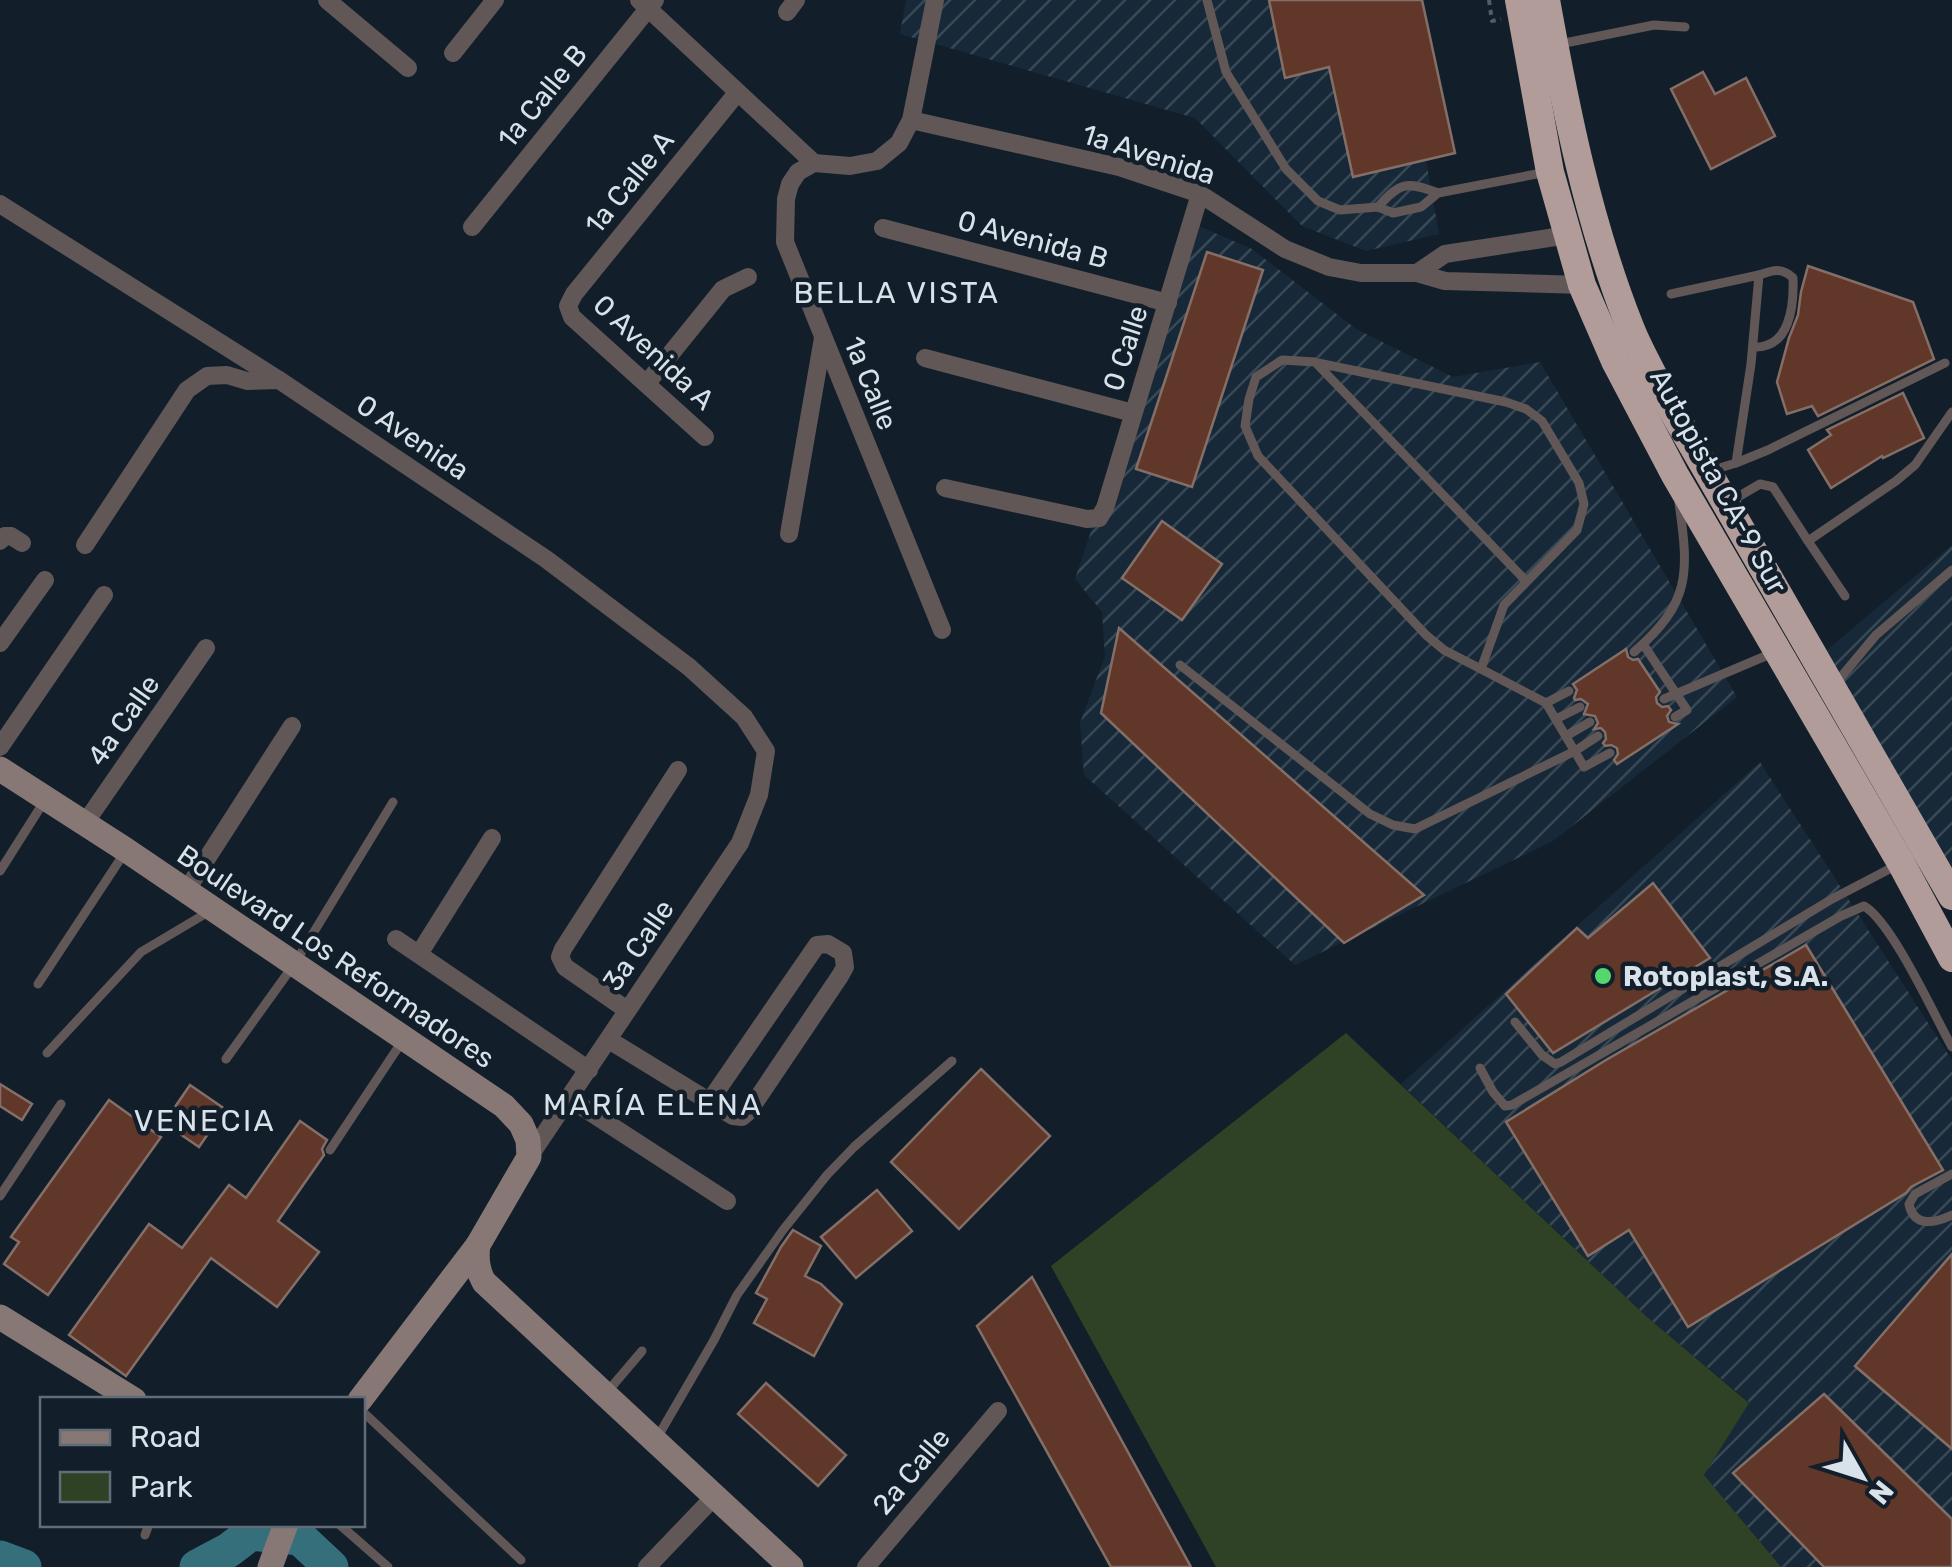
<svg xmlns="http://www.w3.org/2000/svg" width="1952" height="1567" viewBox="0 0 1952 1567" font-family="Rubik,sans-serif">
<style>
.industrial{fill:url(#industrial-furrows)}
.park{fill:#2f4226}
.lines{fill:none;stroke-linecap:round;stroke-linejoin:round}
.river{stroke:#356f7c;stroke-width:35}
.building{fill:#603728;stroke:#846f68;stroke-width:2.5}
.path{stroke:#515d67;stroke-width:4;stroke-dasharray:5 5;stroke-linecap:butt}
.service{stroke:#615756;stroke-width:9}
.minor{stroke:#615756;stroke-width:18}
.secondary{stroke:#877875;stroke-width:25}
.trunk{stroke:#b29c99;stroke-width:28}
.poi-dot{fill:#56d671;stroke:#121f2a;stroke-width:4}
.labels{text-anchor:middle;stroke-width:9;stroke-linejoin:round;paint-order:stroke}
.street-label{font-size:28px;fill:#d9e2ea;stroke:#121f2a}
.poi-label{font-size:28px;font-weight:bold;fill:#d9e2ea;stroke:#121f2a;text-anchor:start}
.neighbourhood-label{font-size:30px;letter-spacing:2.5px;fill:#d9e2ea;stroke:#121f2a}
</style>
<defs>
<pattern id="industrial-furrows" width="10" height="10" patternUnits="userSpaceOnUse" patternTransform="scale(2.5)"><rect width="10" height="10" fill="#172938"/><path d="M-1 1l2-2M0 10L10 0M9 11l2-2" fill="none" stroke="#384855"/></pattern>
</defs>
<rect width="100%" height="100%" fill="#121f2a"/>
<!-- industrial -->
<g class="industrial">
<path d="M906,0H1398L1439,234L1366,251L1302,226L1195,118L900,34Z"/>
<path d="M1194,224L1252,249L1356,329L1453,377L1540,362L1737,697L1553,841L1295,965L1084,775L1080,723L1105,656L1102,612L1075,579Z"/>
<path d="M1952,545V873L1815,660Z"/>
<path d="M1760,762L1952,1060V1567H1781L1704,1475L1749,1402L1647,1317L1401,1084Z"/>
</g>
<!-- park -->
<path class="park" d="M1346,1033L1647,1317L1749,1403L1704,1475L1781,1567H1216L1051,1266Z"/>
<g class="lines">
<!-- river -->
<g class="river">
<path d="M0,1558L24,1567"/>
<path d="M197,1567L229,1550L251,1533L300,1538L331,1567"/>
</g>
</g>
<!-- building -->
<g class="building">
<path d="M1269,0H1422L1455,153L1353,177L1329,67L1285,78Z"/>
<path d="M1703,72L1715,94L1746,78L1775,136L1711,169L1671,89Z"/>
<path d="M1207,252L1263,270L1192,487L1136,469Z"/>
<path d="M1808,266L1913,302L1934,359L1818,416L1812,406L1787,414L1777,382L1789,338L1798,315L1801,292Z"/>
<path d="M1903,393L1924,438L1883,458L1882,456L1831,488L1808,450L1831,435L1827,430Z"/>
<path d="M1162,521L1222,564L1182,620L1122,578Z"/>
<path d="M1119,628L1424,895L1344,943L1101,713Z"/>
<path d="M1626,649L1628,657L1633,660L1638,659L1660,692L1656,697L1657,703L1662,707L1668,706L1671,710L1667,716L1669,722L1678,724L1617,764L1614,760L1618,754L1617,748L1611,745L1605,746L1603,743L1606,739L1605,732L1601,728L1594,729L1598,723L1595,716L1584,714L1588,704L1581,699L1575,700L1574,698L1577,690L1573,684Z"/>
<path d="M1653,883L1710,958L1553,1053L1506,994L1577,928L1588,938Z"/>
<path d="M1806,945L1943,1170L1911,1187L1906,1193L1688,1327L1629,1230L1588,1256L1506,1122L1606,1060Z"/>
<path d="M981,1069L1050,1136L959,1229L891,1162Z"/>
<path d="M0,1084L32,1104L22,1120L0,1106Z"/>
<path d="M190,1085L225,1109L199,1147L164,1123Z"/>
<path d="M109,1100L161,1137L48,1295L4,1264L19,1242L11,1237Z"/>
<path d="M300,1121L327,1140L322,1149L324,1155L278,1221L319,1252L277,1307L211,1258L126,1376L69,1335L149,1224L182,1248L229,1185L246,1198Z"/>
<path d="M877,1190L912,1231L856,1278L821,1237Z"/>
<path d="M793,1230L821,1246L805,1276L821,1284L842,1304L814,1356L754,1323L767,1299L756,1293L781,1247Z"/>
<path d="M1952,1254V1449L1855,1366Z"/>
<path d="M1032,1277L1191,1567H1111L977,1326Z"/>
<path d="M766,1383L846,1455L818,1486L738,1414Z"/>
<path d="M1824,1394L1952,1519V1567H1824L1733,1473Z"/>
</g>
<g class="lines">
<!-- path -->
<path class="path" d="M1489,0L1492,21L1501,19"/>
<!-- service -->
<g class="service">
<path d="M1207,0L1226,72L1286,169L1318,201L1340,210L1378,207L1393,213L1421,207L1438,193L1547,172"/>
<path d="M1560,44L1654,25L1685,27"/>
<path d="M1378,207C1400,182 1407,181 1438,193"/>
<path d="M1671,294L1759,275L1751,364L1736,463L1713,470"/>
<path d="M1753,347C1790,349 1794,306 1793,278C1782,267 1773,270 1759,275"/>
<path d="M1318,363L1506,402L1526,409L1542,421L1579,483L1584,504L1577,530L1504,605L1481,669L1546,703L1584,767L1610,753"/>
<path d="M1736,463L1768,450L1945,363"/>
<path d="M1731,501L1760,484L1773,487L1808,541"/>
<path d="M1845,596L1808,541L1896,481L1915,465L1952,412"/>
<path d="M1643,644L1687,710L1675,717"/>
<path d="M1634,652C1691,603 1689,573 1679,503"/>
<path d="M1180,665L1370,814L1393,825L1415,829L1575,751L1598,736"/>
<path d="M1481,669L1444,650L1426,635L1258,456L1245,426L1249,399L1256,377L1282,360L1315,362L1526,581"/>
<path d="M1836,683L1876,635L1952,570"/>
<path d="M1664,699L1775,652"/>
<path d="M1546,703L1569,691"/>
<path d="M1556,719L1580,707"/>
<path d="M1566,736L1590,722"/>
<path d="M0,871L45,800"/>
<path d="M38,984L125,852"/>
<path d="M1515,1022L1542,1055L1555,1064L1561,1062L1832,899L1899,864"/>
<path d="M47,1053L141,952L210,911"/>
<path d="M226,1059L295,963L393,802"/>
<path d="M1480,1068L1493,1092L1505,1106L1512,1105L1841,916L1864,906C1892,922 1934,1015 1952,1047"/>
<path d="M330,1150L403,1040"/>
<path d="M1952,1174L1915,1194L1909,1204C1914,1228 1935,1223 1952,1215"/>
<path d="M0,1196L61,1104"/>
<path d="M608,1391L642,1351"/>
<path d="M362,1411L521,1560"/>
<path d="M657,1438L714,1340L737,1295L783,1230L827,1175L854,1147L952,1061"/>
<path d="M339,1524L388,1567"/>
<path d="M145,1535L149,1524"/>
</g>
<!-- minor -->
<g class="minor">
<path d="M327,0L408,68"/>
<path d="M639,0L814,163"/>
<path d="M935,0L911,120L899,143L877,161L850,166L814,163L798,172L790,184L786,199L785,242L942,630"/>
<path d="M787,12L796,0"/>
<path d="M453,53L495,0"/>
<path d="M911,120L1119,167L1200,194L1285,249L1329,267L1361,273H1417L1445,281L1582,285"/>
<path d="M0,204L279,380L546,559L689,667L744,717L766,751L759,795L740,843L529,1157"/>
<path d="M472,227L655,0"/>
<path d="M883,228L1168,303"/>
<path d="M1417,273L1445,254L1568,235"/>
<path d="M925,358L1133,413"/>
<path d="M647,383L723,289L748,277"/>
<path d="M705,437L572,317L568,306L574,294L737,93"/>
<path d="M945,488L1087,519L1099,518L1105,508L1200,194"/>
<path d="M789,534L823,338"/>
<path d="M0,541L5,536H11L22,543"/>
<path d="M85,545L187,390L207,376L227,375L247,381L279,380"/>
<path d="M0,643L45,580"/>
<path d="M0,747L104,595"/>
<path d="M85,823L206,648"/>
<path d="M186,891L292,726"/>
<path d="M396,939L589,1070"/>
<path d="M419,954L492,838"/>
<path d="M627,1010L565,967L560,957L563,949L678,770"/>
<path d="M609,1040L733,1116L742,1117L749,1111L840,976L845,967L843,953L828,944L817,945L709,1102"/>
<path d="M570,1099L727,1201"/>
<path d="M647,1567L714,1497"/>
<path d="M866,1567L998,1411"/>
</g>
<!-- secondary -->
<g class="secondary">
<path d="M0,769L126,850L504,1106L521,1124L528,1140L529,1157L478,1245C476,1258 477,1270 484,1282L791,1567"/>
<path d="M0,1317L134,1400"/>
<path d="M360,1400L478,1245"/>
<path d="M270,1567L286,1524"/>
</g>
<!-- trunk -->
<g class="trunk">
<path d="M1519,0L1550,172L1582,285L1615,361L1675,475L1901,863L1952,958"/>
<path d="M1546,0C1566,111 1588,221 1630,327C1638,348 1650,368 1660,389L1952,896"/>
</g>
</g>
<!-- markers -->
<circle class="poi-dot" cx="1603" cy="976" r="10"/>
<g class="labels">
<!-- street labels -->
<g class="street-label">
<text transform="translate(542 96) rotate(-51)" y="10">1a Calle B</text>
<text transform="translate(1149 154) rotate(18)" y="10">1a Avenida</text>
<text transform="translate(629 182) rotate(-51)" y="10">1a Calle A</text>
<text transform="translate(1033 239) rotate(15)" y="10">0 Avenida B</text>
<text transform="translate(1125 348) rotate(-72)" y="10">0 Calle</text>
<text transform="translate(654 352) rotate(43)" y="10">0 Avenida A</text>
<text transform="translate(871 383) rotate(68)" y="10">1a Calle</text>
<text transform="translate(413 437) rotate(34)" y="10">0 Avenida</text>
<text transform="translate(1719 481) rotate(61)" y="10">Autopista CA-9 Sur</text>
<text transform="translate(123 720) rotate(-55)" y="10">4a Calle</text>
<text transform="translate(638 945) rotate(-56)" y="10">3a Calle</text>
<text transform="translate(336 956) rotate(34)" y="10">Boulevard Los Reformadores</text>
<text transform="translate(911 1471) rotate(-50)" y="10">2a Calle</text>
</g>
<!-- poi labels -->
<g class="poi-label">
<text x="1623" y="986">Rotoplast, S.A.</text>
</g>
<!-- neighbourhood labels -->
<g class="neighbourhood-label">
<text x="897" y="303">BELLA VISTA</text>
<text x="653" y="1115">MARÍA ELENA</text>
<text x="205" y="1131">VENECIA</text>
</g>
</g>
<!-- legend -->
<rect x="40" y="1397" width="325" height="130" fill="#121f2a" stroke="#626d77" stroke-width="2.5"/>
<rect x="60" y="1430" width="50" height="15" fill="#877875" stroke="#626d77" stroke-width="2.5"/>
<text x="130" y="1447" font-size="30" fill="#d9e2ea">Road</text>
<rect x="60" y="1472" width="50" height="30" fill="#2f4226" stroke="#626d77" stroke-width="2.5"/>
<text x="130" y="1497" font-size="30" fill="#d9e2ea">Park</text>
<!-- north arrow -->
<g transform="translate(1862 1477) rotate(129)" stroke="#121f2a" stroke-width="8" paint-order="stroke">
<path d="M0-8L18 38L0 25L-18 38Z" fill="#d9e2ea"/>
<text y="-15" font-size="28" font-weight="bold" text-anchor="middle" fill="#d9e2ea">N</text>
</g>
</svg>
